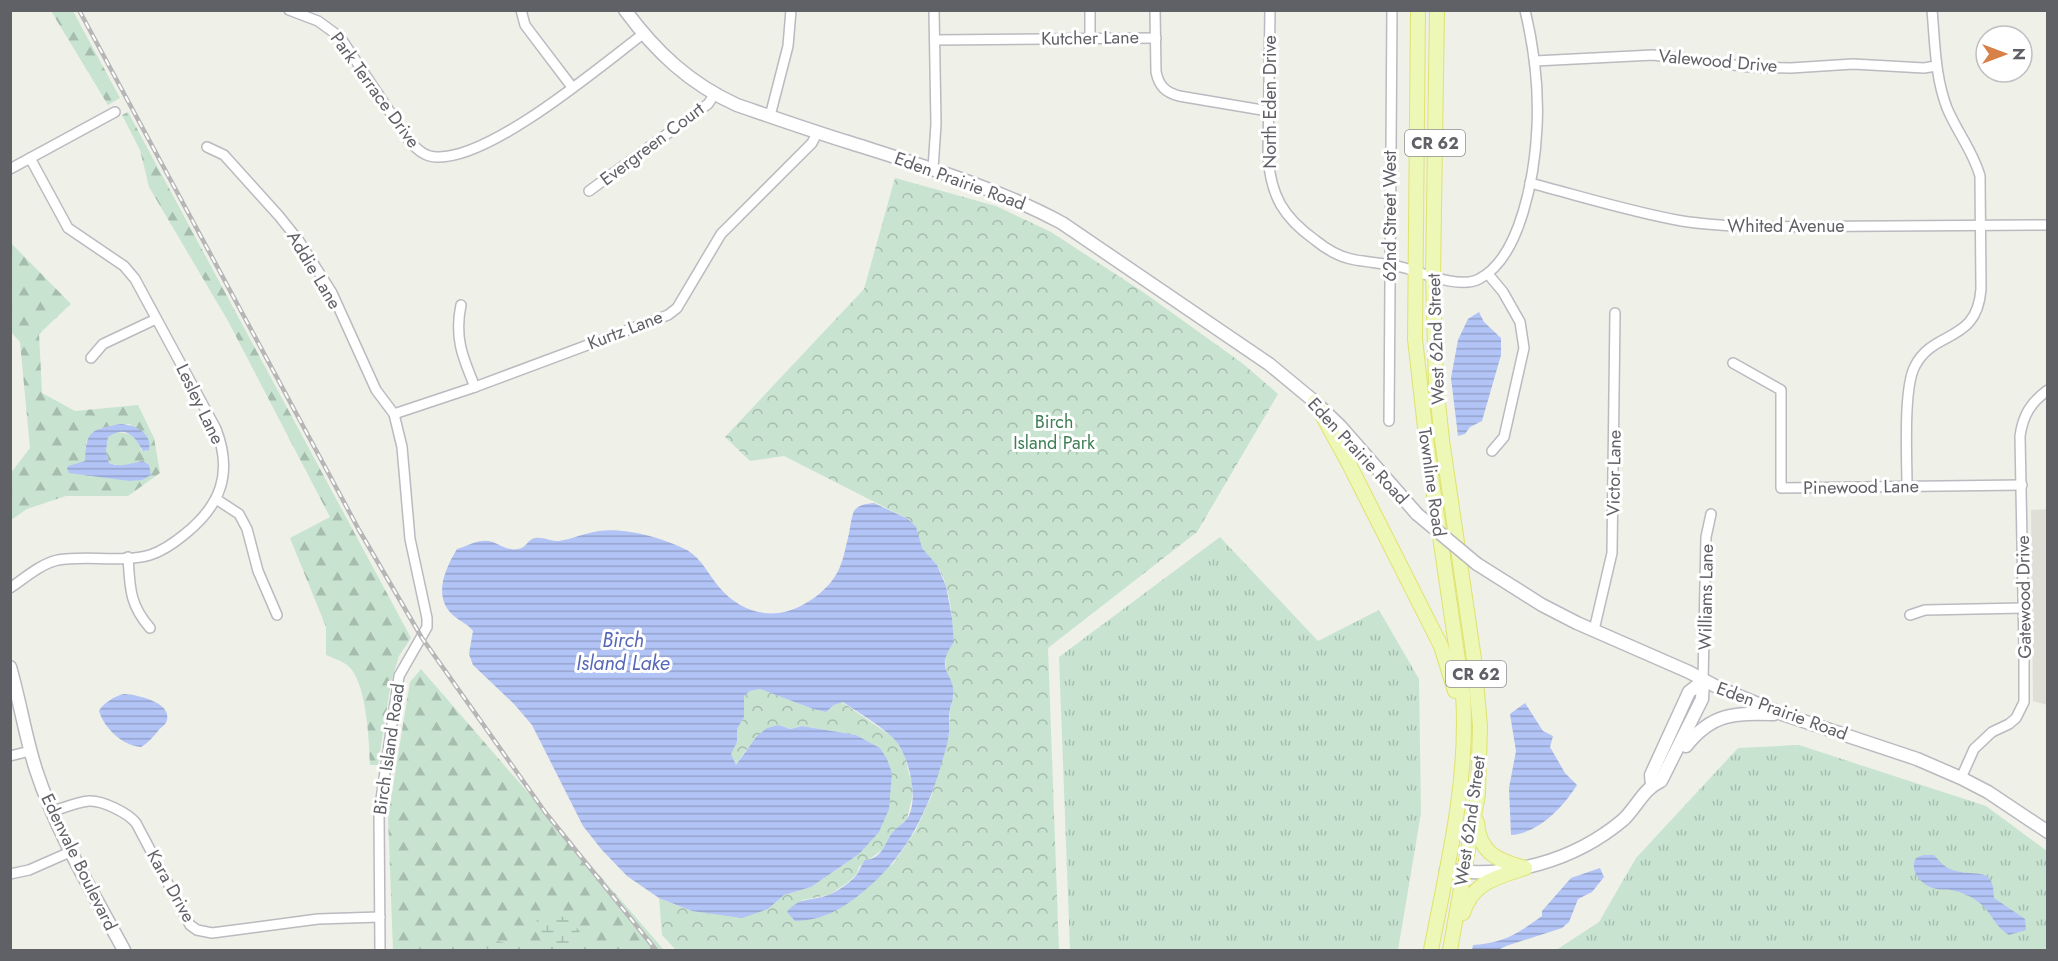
<svg xmlns="http://www.w3.org/2000/svg" width="2058" height="961" viewBox="0 0 2058 961" font-family="Jost,sans-serif">
<style>
.education{fill:#dfdfd7}
.grass{fill:url(#grass-tufts)}
.forest{fill:url(#forest-firs);fill-rule:evenodd}
.wetland{fill:url(#wetland-marsh)}
.park{fill:url(#park-crowns)}
.water{fill:url(#water-rules)}
.lines{fill:none;stroke-linecap:round;stroke-linejoin:round}
.street-casing{stroke:#babac0;stroke-width:12}
.secondary-casing{stroke:#b9bac0;stroke-width:15}
.primary-casing{stroke:#dfe36e;stroke-width:16}
.street{stroke:#fff;stroke-width:9}
.secondary{stroke:#fff;stroke-width:12}
.primary{stroke:#edf7b6;stroke-width:14}
.rail-casing{stroke:#b6b6b7;stroke-width:4.5}
.rail{stroke:#fff;stroke-width:2;stroke-dasharray:7;stroke-linecap:butt}
.secondary-bridge-casing{stroke:#b9bac0;stroke-width:15;stroke-linecap:butt}
.secondary-bridge{stroke:#fff;stroke-width:12}
.labels{text-anchor:middle;stroke-width:6;stroke-linejoin:round;paint-order:stroke}
.shield{fill:#fff;stroke:#909095;stroke-width:1.5}
.shield-label{font-size:16px;font-weight:bold;fill:#606067}
.street-label{font-size:18px;fill:#606067;stroke:#fff}
.park-label{font-size:18px;fill:#3f7f55;stroke:#fff}
.water-label{font-size:20px;font-style:italic;fill:#5667b8;stroke:#fff}
</style>
<defs>
<pattern id="grass-tufts" width="24" height="20" patternUnits="userSpaceOnUse" patternTransform="scale(1.5)"><rect width="24" height="20" fill="#c8e4d1"/><path d="M3 7l-1-3M5 7V3M7 7l1-3M15 17l-1-3M17 17v-4M19 17l1-3" fill="none" stroke="#a6bcad"/></pattern>
<pattern id="forest-firs" width="22" height="20" patternUnits="userSpaceOnUse" patternTransform="scale(1.5)"><rect width="22" height="20" fill="#c8e4d1"/><path d="M5 1l3.5 6h-7zM16 11l3.5 6h-7z" fill="#a6bcad"/></pattern>
<pattern id="wetland-marsh" width="20" height="14" patternUnits="userSpaceOnUse" patternTransform="scale(1.5)"><rect width="20" height="14" fill="#c8e4d1"/><path d="M1 5h8M5 5V1M11 12h8M15 12V8" fill="none" stroke="#a6bcad"/></pattern>
<pattern id="park-crowns" width="20" height="18" patternUnits="userSpaceOnUse" patternTransform="scale(1.5)"><rect width="20" height="18" fill="#c8e4d1"/><path d="M2 6a3 3 0 1 1 6 0M12 15a3 3 0 1 1 6 0" fill="none" stroke="#a6bcad"/></pattern>
<pattern id="water-rules" width="6" height="5" patternUnits="userSpaceOnUse" patternTransform="scale(1.5)"><rect width="6" height="5" fill="#b2c3f6"/><path d="M0 2.5h6" fill="none" stroke="#94a2cb"/></pattern>
</defs>
<rect width="100%" height="100%" fill="#eff0e8"/>
<!-- education -->
<path class="education" d="M2047,509H2048L2047,705L2033,701L2031,510Z"/>
<!-- grass -->
<g class="grass">
<path d="M1220,537L1318,641L1379,610L1419,679L1421,813L1398,950H1070L1059,657Z"/>
<path d="M1799,745L1986,806L2047,851V950H1556L1599,922L1636,858L1738,748Z"/>
</g>
<!-- forest -->
<g class="forest">
<path d="M51,11H73L120,98L108,105Z"/>
<path d="M128,112L411,638L399,656L391,682L378,765H370C369,742 367,680 347,665C342,661 333,658 326,655V627L290,538L330,517L228,321L149,187L140,150L122,115Z"/>
<path d="M10,242L71,304L39,334L42,393L75,411L138,405L154,438L160,473L128,496H66L27,509L11,520L10,474L30,448L20,342L11,332ZM120,424H130L146,451L141,450L140,445L131,434L117,432L108,437L106,451L109,463C119,466 130,467 139,461L129,481L113,478L79,464L85,461L86,442L99,429Z"/>
<path d="M421,669L664,950H393L388,816L410,682Z"/>
</g>
<!-- wetland -->
<g class="wetland">
<path d="M550,915C575,917 563,920 580,930L575,945L561,950L547,944L535,917Z"/>
<path d="M488,938L512,945L518,950H473L477,944Z"/>
</g>
<!-- park -->
<path class="park" d="M895,178L996,206L1051,232L1143,292L1242,363L1278,394L1197,532L1048,648L1059,950H676L662,935L659,898L692,911L768,909L784,895L811,887L859,854L892,773L880,748L856,735L802,726L790,729L779,725L746,750L736,765L730,755L737,742V729L744,717L743,696L750,691L760,689L813,709L826,712L834,705L842,702L894,738L905,756L909,774L913,782L912,798L907,819L892,833L886,847L859,867L857,874L847,883L829,895L802,900L795,921L893,864L916,830L931,797L949,734L950,711L954,695L951,682L946,674L945,655L954,642C952,617 951,588 937,565C933,559 926,554 922,548C916,536 918,530 908,519L784,456L750,461L725,437L864,289Z"/>
<!-- water -->
<g class="water">
<path d="M1479,312L1484,322L1501,338V355L1482,421L1470,427L1465,434L1458,436L1451,378L1458,340L1468,319Z"/>
<path d="M120,424C134,424 153,433 149,450L143,451C135,437 127,424 108,437L106,451L109,463C122,468 130,463 143,461L149,465L151,475L142,480L129,481L69,473L67,468L68,466L85,461C86,430 91,430 120,424Z"/>
<path d="M874,503L908,519L916,527L922,548L937,565L946,586L952,618L954,642C932,672 957,673 953,697C953,702 950,706 950,710C948,718 950,726 949,733C948,745 943,757 940,769C925,817 904,858 864,891C842,909 824,920 795,921L787,912C800,895 814,902 831,894C839,890 853,881 858,873C860,868 862,865 865,860C883,859 884,843 893,832C897,827 903,824 907,819C920,800 909,752 892,737C878,724 859,713 843,702L834,705L826,712L813,709L760,689L750,691L744,696V717L737,729V742L731,754L736,765L757,736L767,728L779,725L790,729L802,726L856,735L880,748L887,759L892,773L889,809L879,832L859,854L811,887L784,895L768,909L742,918L692,911L659,898L627,876L602,850L583,826L532,725L514,704L473,665L469,654L473,631C468,624 461,622 454,616C432,597 445,569 457,549C465,547 475,541 483,541C496,539 504,552 518,549C525,548 527,542 532,539C541,535 551,542 559,541C572,539 585,533 599,531C624,527 664,538 687,550C702,559 708,574 719,587C734,605 756,616 779,613C801,610 827,592 837,573C843,563 845,549 848,538C850,530 851,518 854,511C859,504 867,504 874,503Z"/>
<path d="M123,694C135,694 172,702 167,720C166,725 161,727 158,731C153,737 148,743 141,747C123,746 104,728 99,711C103,703 114,697 123,694Z"/>
<path d="M1525,703L1543,731L1553,736L1550,747L1565,773L1577,785C1563,807 1539,833 1511,835L1509,788L1516,751L1510,714Z"/>
<path d="M1924,855H1934C1939,861 1945,868 1953,870C1975,878 1994,864 1994,898L2025,919L2026,930L2009,935C1996,928 1992,914 1981,904C1973,897 1962,892 1951,890C1947,889 1942,890 1937,889C1925,887 1912,876 1914,863C1915,858 1918,856 1924,855Z"/>
<path d="M1600,868L1604,877L1592,892L1578,899L1569,922L1562,928L1506,946L1498,950H1472L1473,945C1504,943 1517,934 1542,916V911L1571,878Z"/>
</g>
<g class="lines">
<!-- street casing -->
<g class="street-casing">
<g id="street">
<path d="M289,10L318,21L340,37L410,142C418,150 425,157 437,157C491,159 598,68 643,34"/>
<path d="M521,10L525,25L531,33L572,87"/>
<path d="M1090,10V38"/>
<path d="M1155,10L1156,72C1159,86 1165,92 1179,96L1268,111"/>
<path d="M1270,10L1268,157C1271,196 1283,217 1315,240C1326,249 1337,256 1351,259C1369,263 1387,263 1405,268C1425,274 1460,289 1479,279C1522,257 1535,171 1537,127C1539,88 1534,48 1525,10"/>
<path d="M935,40L1156,38"/>
<path d="M1535,61L1653,55L1750,67L1791,68L1853,64L1924,68L1936,66"/>
<path d="M770,116L788,46L791,10"/>
<path d="M207,147L224,155L279,216L299,241L332,293L376,390L394,414L402,447L410,539L427,618V627L399,676L379,813L380,950"/>
<path d="M10,169L115,112"/>
<path d="M933,169L936,124L934,10"/>
<path d="M1530,183C1580,196 1631,212 1682,221C1707,225 1731,226 1756,227L2048,225"/>
<path d="M589,191L708,104L714,95"/>
<path d="M1488,274L1503,292L1520,322L1524,348L1504,437L1492,451"/>
<path d="M461,305C454,338 463,358 475,387"/>
<path d="M91,358L103,344L156,319"/>
<path d="M1733,363L1781,390V488L2022,485"/>
<path d="M394,414L475,387L668,315L677,308L721,234L812,143L817,133"/>
<path d="M1389,421L1392,10"/>
<path d="M1907,486C1907,458 1903,388 1915,366C1934,329 1977,344 1981,289L1980,176C1973,151 1957,132 1947,108C1935,77 1935,43 1932,10"/>
<path d="M216,499L239,514L247,529L258,571L277,615"/>
<path d="M128,557C130,587 129,604 150,628"/>
<path d="M10,588C25,578 40,564 58,560C86,555 122,563 150,555C163,551 174,543 185,534C221,505 233,473 216,429L135,279L124,266L68,228L30,158"/>
<path d="M1910,615L1925,610L2024,608"/>
<path d="M1594,630L1612,553L1615,313"/>
<path d="M1703,681L1706,537L1711,514"/>
<path d="M10,756L30,751"/>
<path d="M1961,778L1974,749L1992,732L2009,724L2016,718L2024,702V649L2020,436C2023,415 2031,402 2048,390"/>
<path d="M51,812C63,808 77,802 89,801C102,800 128,813 136,823L190,925L197,930L212,933L318,919L380,917"/>
<path d="M10,874L29,870L70,852"/>
</g>
</g>
<!-- secondary casing -->
<g class="secondary-casing">
<g id="secondary">
<path d="M625,10C656,52 690,84 737,105C775,118 812,131 851,143C923,166 995,187 1062,223L1269,364L1315,402L1340,426L1417,514"/>
<path d="M1477,564L1542,605L1577,623L1689,672L1719,688L1785,715L1917,759L1961,778L1988,792L2048,832"/>
<path d="M10,667C20,701 25,736 36,770C57,834 92,891 124,950"/>
<path d="M1686,746C1712,713 1734,713 1774,714"/>
<path d="M1652,785L1651,775L1689,692L1703,681"/>
<path d="M1446,870C1509,879 1574,861 1623,820C1636,808 1644,788 1661,781L1702,699L1703,681"/>
</g>
</g>
<!-- primary casing -->
<g class="primary-casing">
<g id="primary">
<path d="M1418,10L1415,339L1428,454L1463,694C1469,780 1447,867 1431,950"/>
<path d="M1437,10L1433,276L1436,383L1442,440L1474,659L1480,726L1478,794L1450,950"/>
<path d="M1315,402L1349,464L1441,646L1455,691"/>
<path d="M1477,822C1479,853 1498,861 1525,868"/>
<path d="M1463,913C1472,882 1498,877 1525,868"/>
</g>
</g>
<!-- street -->
<use href="#street" class="street"/>
<!-- secondary -->
<use href="#secondary" class="secondary"/>
<!-- primary -->
<use href="#primary" class="primary"/>
<!-- rail casing -->
<g class="rail-casing">
<path id="rail" d="M79,10L359,530L422,638L545,812L656,950"/>
</g>
<!-- rail -->
<use href="#rail" class="rail"/>
<!-- secondary-bridge casing -->
<g class="secondary-bridge-casing">
<path id="secondary-bridge" d="M1417,514L1477,564"/>
</g>
<!-- secondary-bridge -->
<use href="#secondary-bridge" class="secondary-bridge"/>
</g>
<g class="labels">
<!-- shield labels -->
<g class="shield">
<rect x="1405" y="130" width="60" height="26" rx="4.5"/>
<rect x="1446" y="661" width="60" height="26" rx="4.5"/>
</g>
<g class="shield-label">
<text x="1435" y="149">CR 62</text>
<text x="1476" y="680">CR 62</text>
</g>
<!-- street labels -->
<g class="street-label">
<text transform="translate(1090 38) rotate(-1)" y="6">Kutcher Lane</text>
<text transform="translate(1718 61) rotate(5)" y="6">Valewood Drive</text>
<text transform="translate(375 90) rotate(54)" y="6">Park Terrace Drive</text>
<text transform="translate(1270 102) rotate(-90)" y="6">North Eden Drive</text>
<text transform="translate(652 144) rotate(-37)" y="6">Evergreen Court</text>
<text transform="translate(960 181) rotate(20)" y="6">Eden Prairie Road</text>
<text transform="translate(1390 216) rotate(-90)" y="6">62nd Street West</text>
<text x="1786" y="232">Whited Avenue</text>
<text transform="translate(314 270) rotate(59)" y="6">Addie Lane</text>
<text transform="translate(625 330) rotate(-21)" y="6">Kurtz Lane</text>
<text transform="translate(1436 339) rotate(-92)" y="6">West 62nd Street</text>
<text transform="translate(200 404) rotate(64)" y="6">Lesley Lane</text>
<text transform="translate(1358 451) rotate(47)" y="6">Eden Prairie Road</text>
<text transform="translate(1614 473) rotate(-89)" y="6">Victor Lane</text>
<text transform="translate(1432 482) rotate(82)" y="6">Townline Road</text>
<text transform="translate(1861 487) rotate(-1)" y="6">Pinewood Lane</text>
<text transform="translate(1706 597) rotate(-89)" y="6">Williams Lane</text>
<text transform="translate(2024 597) rotate(-91)" y="6">Gatewood Drive</text>
<text transform="translate(1782 711) rotate(20)" y="6">Eden Prairie Road</text>
<text transform="translate(389 749) rotate(-82)" y="6">Birch Island Road</text>
<text transform="translate(1470 821) rotate(-82)" y="6">West 62nd Street</text>
<text transform="translate(79 862) rotate(64)" y="6">Edenvale Boulevard</text>
<text transform="translate(171 886) rotate(61)" y="6">Kara Drive</text>
</g>
<!-- park labels -->
<g class="park-label">
<text x="1054" y="428">Birch<tspan x="1054" dy="21">Island Park</tspan></text>
</g>
<!-- water labels -->
<g class="water-label">
<text x="623" y="647">Birch<tspan x="623" dy="23">Island Lake</tspan></text>
</g>
</g>
<!-- border -->
<rect width="2058" height="961" fill="none" stroke="#606067" stroke-width="24"/>
<!-- north arrow -->
<g transform="translate(2004 54) rotate(90)"><circle r="28" fill="#ffffff" stroke="#bfbfc2" stroke-width="1.5"/>
<path d="M0-4.5L10 22L0 15L-10 22Z" fill="#d78047"/>
<text y="-9" font-size="16" font-weight="bold" text-anchor="middle" fill="#606067">N</text>
</g>
</svg>
